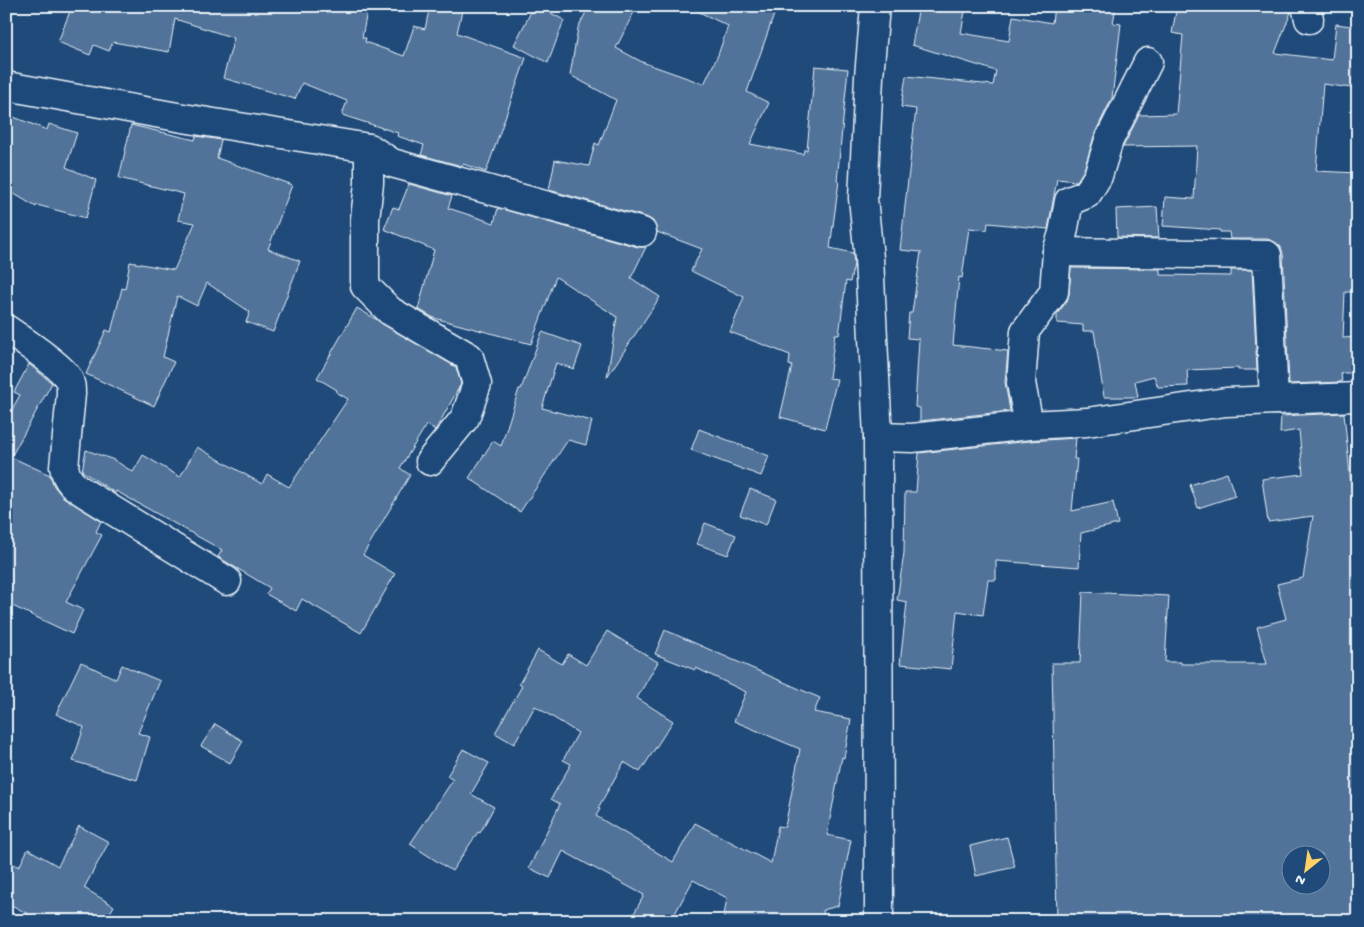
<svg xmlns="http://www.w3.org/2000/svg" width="1364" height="927" viewBox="0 0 1364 927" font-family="'Gochi Hand',sans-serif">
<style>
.building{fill:#517399;stroke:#e8f1f8;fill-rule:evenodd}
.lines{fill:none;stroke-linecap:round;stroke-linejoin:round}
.minor-casing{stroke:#e8f1f8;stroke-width:31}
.minor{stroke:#1f4a7a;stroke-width:28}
</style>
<rect width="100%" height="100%" fill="#1f4a7a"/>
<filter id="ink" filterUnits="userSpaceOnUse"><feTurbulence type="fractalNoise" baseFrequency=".02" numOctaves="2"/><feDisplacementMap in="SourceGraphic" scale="10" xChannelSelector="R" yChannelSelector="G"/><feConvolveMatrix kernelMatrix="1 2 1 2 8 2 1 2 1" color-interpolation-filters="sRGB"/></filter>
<g filter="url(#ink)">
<!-- building -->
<g class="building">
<path d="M72,6H368L362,38H366L365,42L404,56L414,26L425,29L430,6H463L457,33L526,58L486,172L463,164L462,166L421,155L424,145L397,136L398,133L342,115L347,101L302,83L295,99L223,78L234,38L175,19L169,52L113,42L109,51L94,45L90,55L58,42Z"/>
<path d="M534,6H537L564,20L548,63L514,45Z"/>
<path d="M589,6H637L616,48L642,62L704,84L718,55L728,26L687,6H777L747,92L769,103L750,144L803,154L804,150H807L815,66L848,69L837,181H839L830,248L853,253L854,264L850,282L846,281L839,335L835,334L829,378L837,379L825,429L780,417L792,366L789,365L790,355L730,332L744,297L691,271L702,249L657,232L653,221L646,217L549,190L555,160L589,166L595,143L599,145L616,100L570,75L578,28Z"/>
<path d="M919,6H966L961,33L1009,41L1013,16L1052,23L1054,6H1116L1113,23L1121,24L1112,98L1095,133L1084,170L1077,181L1057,179L1048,229L988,223L987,230L969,228L962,278L959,277L953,345L1008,351L1005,382L1010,411L920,421V408L915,407L919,339L907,338L909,313H912L921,252L900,250L916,109L901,107L906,76L993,85L996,71L912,45Z"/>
<path d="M1177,6H1278L1291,12L1275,53L1332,60L1336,24L1358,27V89L1323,84L1316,171L1358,173V292H1345L1343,338L1358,337V373H1341L1342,382L1289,384L1283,254L1281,247L1275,242L1267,239H1230L1229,232H1220V230L1163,226L1165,197L1194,199L1197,146L1123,147L1139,115L1176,114L1183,35L1172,33Z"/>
<path d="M6,114L47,130L49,124L77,133L66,167L96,180L86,218L37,205L36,207L6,189Z"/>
<path d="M131,125L195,140L196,136L221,140L217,158L292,185L268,249L300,261L273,332L246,322L250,312L207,283L197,306L177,296L163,357L174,362L154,406L86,374L106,330L111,332L122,288L125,289L130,262L174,270L195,223L178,220L184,194L119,178Z"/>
<path d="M409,184L452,196L448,208L494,223L498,208L638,247H646L631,278L660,297L607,377L617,317L556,277L531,344L434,318L418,309L434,250L384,229L393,207L399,209Z"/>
<path d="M1157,207L1159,238L1117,237L1116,209Z"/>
<path d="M1071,268L1160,269V275L1231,276V270H1252L1257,370H1238V368L1187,370L1188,386L1158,387L1154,376L1135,381L1138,397H1104L1094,331H1083V325L1057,323V314L1067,301L1069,294Z"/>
<path d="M357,308L456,367L461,384L436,429L435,430L427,424L400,468L410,475L363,555L395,574L361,633L302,599L296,611L266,594L270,588L218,557L222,550L116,491L115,493L82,471L86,450L114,460L133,472L143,455L180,477L197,447L262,484L267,474L289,487L348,399L336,392L337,390L317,378Z"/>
<path d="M542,332L582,346L574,369L556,363L542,408L592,421L586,445L568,440L520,512L469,478L493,441L501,446L519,389H521Z"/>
<path d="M29,364L52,383L11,457L50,475L54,486L63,497L101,521L96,532L102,535L66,602L83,610L72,634L6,603V420L20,395L14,392Z"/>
<path d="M1344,413L1354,516H1356L1353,575H1358V921H1057L1052,663H1080L1083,592L1169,596L1165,662H1181V664H1267L1257,627L1286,619L1277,584L1303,578L1313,516L1268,522L1262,479L1303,474L1299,430L1280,433L1281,416ZM1292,854H1322V884H1292Z"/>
<path d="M699,429L769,456L761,476L691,450Z"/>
<path d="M1076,438L1074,459H1077L1072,511L1113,502L1118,524L1081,533L1079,567L996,561V580H988L983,615L957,611L951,669L900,664L907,602L897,600L904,553L905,492H916L919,453L1030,441Z"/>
<path d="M1227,473L1235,496L1198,508L1190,485Z"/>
<path d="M750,489L776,499L766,525L740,515Z"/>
<path d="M705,523L736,535L728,555L697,544Z"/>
<path d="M665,630L820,698L814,712L851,719L844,758L842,757L827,835L851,840L838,906L823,910L824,921H723L727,898L693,880L671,921H630L644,895L563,851L550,878L529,868L560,804L551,799L571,764L563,760L578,733L535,706L514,744L495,733L522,686L519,684L538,650L562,664L568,654L586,665L607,631L658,662L637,698L673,721L640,772L624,762L598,808L600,809L596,816L673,862L695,823L771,863L778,826L785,827L800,749L734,721L746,692L696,668L695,670L655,654Z"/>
<path d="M81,662L116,679L122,665L160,681L138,733L150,737L137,780L73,761L84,727L56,714Z"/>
<path d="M215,724L243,741L230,763L201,746Z"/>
<path d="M463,749L489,763L471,794L494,807L480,833L478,832L452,871L410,844L453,780L447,776Z"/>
<path d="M79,826L109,842L84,888L114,906L105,921H41L6,902V860L19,867L28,849L58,866Z"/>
<path d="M1007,837L1015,867L976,876L970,846Z"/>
</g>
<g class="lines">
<!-- minor casing -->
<g class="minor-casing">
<g id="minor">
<path d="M875,6L869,77L863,198L869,258L878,437L879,921"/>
<path d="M1306,6L1309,19"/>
<path d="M6,86L183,118L369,148L392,163L642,232"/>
<path d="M369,148V183L365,219V286L390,311L469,357L477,384L465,418L430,461"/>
<path d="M1057,252L1267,255L1274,400"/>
<path d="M6,329C21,339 60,365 68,378C71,383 71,388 71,394L64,467C67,484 77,488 91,497L227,581"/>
<path d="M1029,425L1021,383L1025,331L1054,292L1057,252L1063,233L1069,201L1087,194L1098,176L1109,140L1148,62"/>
<path d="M878,437L912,438L1029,425L1087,422L1226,402L1358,397"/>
</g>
</g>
<!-- minor -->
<use href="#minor" class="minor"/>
</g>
</g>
<!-- margin -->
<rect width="1364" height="927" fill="none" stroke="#1f4a7a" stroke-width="25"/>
<rect x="12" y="12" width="1339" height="902" fill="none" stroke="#e8f1f8" stroke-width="2" filter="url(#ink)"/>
<!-- north arrow -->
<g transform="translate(1306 870) rotate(210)"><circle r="24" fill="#1f4a7a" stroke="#6f8dac"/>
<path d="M0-4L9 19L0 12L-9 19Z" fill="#ffd166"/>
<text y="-8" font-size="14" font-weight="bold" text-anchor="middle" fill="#e8f1f8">N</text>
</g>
</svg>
